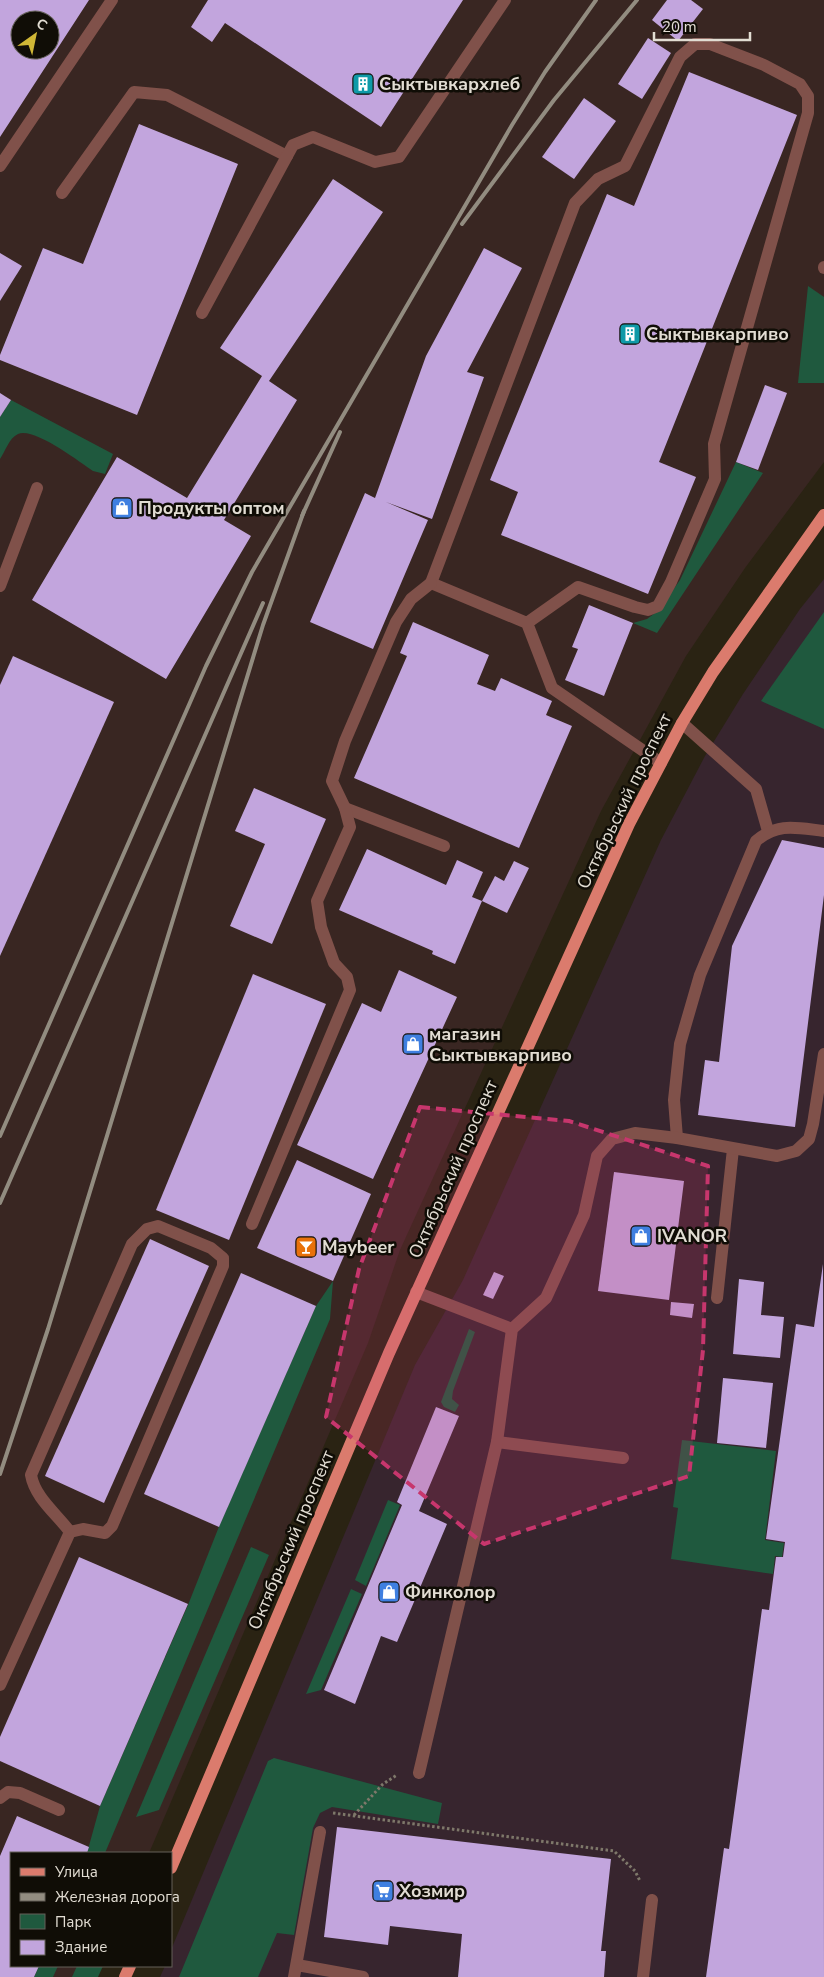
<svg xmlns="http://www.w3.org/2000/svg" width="824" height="1977" viewBox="0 0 824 1977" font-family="'Nunito Sans',sans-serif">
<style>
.commercial{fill:#37252e}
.industrial{fill:#392622;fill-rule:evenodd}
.green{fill:#1f593e}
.building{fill:#c2a5dd;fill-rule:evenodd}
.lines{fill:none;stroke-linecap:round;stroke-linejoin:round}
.path{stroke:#7e786a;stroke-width:3;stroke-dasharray:2.5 2.5;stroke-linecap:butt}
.service{stroke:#80514a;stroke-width:12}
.primary{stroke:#db7b6d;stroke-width:12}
.rail{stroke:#928c80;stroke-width:4}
.marked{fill:#c7366d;fill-opacity:0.2;stroke:#c7366d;stroke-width:4;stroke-dasharray:10 6;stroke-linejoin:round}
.labels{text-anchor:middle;stroke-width:5;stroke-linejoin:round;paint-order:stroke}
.poi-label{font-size:18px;font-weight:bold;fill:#e2ddd3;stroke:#100d06;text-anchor:start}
.street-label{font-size:18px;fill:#e2ddd3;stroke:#100d06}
</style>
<rect width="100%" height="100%" fill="#2a2313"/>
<!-- commercial -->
<path class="commercial" d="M824,579V1977H160L165,1966H171V1950L415,1365L463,1280L661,840L705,756L743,694L800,609Z"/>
<!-- industrial -->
<path class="industrial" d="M0,0H824V462L745,568L686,656L601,811L400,1250L368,1343L149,1853H11V1966H101L96,1977H0ZM20,20H50V50H20Z"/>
<!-- green -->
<g class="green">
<path d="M808,286L824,297V383H798Z"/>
<path d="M11,400L113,454L105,474L93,471C78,461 34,427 18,434C9,438 5,452 0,459V417Z"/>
<path d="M736,462L763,473L657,633L633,623L647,619L659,610L680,580Z"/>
<path d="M824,612V729L761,701Z"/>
<path d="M333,1281L330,1319L105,1853H87L100,1806L188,1605L220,1524L316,1306Z"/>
<path d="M469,1329L475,1332L453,1391L452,1399L459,1405L455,1412L444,1407L441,1402Z"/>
<path d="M682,1440L776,1451L765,1540L784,1543L782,1557L775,1556L773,1574L671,1559L678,1508L673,1507Z"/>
<path d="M388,1500L400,1505L366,1586L355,1580Z"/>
<path d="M251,1547L269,1555L159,1810L136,1817Z"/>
<path d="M351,1589L362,1594L321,1690L306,1694Z"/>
<path d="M274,1758L442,1803L438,1824L332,1807L320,1813L313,1828L294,1935L277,1933L258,1977H179L268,1761Z"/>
<path d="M39,1966H58L53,1977H34Z"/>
<path d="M77,1966H103L98,1977H72Z"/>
</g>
<!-- building -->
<g class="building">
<path d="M0,0H89L0,137ZM20,20H50V50H20Z"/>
<path d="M208,0H463L381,127L225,23L212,42L191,27Z"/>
<path d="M667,0H691L703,9L678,41L652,20Z"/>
<path d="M648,38L671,53L642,99L618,84Z"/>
<path d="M689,72L797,115L659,462L696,477L648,594L501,535L518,492L490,480L607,194L634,206Z"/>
<path d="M584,98L616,121L574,179L542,157Z"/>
<path d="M139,124L238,164L137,415L0,360V355L43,248L83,264Z"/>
<path d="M333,179L383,212L269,381L297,400L224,520L251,536L166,679L32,600L117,457L187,498L262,376L220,348Z"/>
<path d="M484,248L522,268L467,372L484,377L432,519L386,502L428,520L373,649L310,622L365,493L375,498L426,356Z"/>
<path d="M0,253L22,266L0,301Z"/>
<path d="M765,385L787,393L758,470L736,462Z"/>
<path d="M0,393L11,400L0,417Z"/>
<path d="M589,605L633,623L604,696L565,680L578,649L572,647Z"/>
<path d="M413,622L489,655L477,684L495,691L501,678L552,701L546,715L572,726L519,848L354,778L407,656L400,653Z"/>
<path d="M13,656L114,702L0,956V685Z"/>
<path d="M254,788L326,819L272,944L230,926L265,844L235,831Z"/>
<path d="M782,840L824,848V895L795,1127L698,1115L705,1060L719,1062L732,946Z"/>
<path d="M367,849L446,885L457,860L483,872L472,897L482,901L495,876L504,881L514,861L529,868L507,913L482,901L455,964L432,954L433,951L339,910Z"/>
<path d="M399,970L457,997L373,1179L297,1145L362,1003L381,1012Z"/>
<path d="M253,974L326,1004L229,1240L156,1210Z"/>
<path d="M297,1160L371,1194L333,1281L257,1248Z"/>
<path d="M614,1172L684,1181L669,1300L598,1291Z"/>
<path d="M150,1239L209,1266L104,1503L45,1476Z"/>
<path d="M823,1264L824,1977H706L724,1848L729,1849L762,1609L769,1610L776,1557H783L785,1542L766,1539L796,1324L814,1327Z"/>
<path d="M494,1272L504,1276L493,1299L483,1295Z"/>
<path d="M241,1273L316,1306L219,1527L144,1494Z"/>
<path d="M739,1279L764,1282L761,1315L784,1317L780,1358L733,1354Z"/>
<path d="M671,1302L694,1304L692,1318L670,1315Z"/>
<path d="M723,1378L773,1383L766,1448L717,1443Z"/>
<path d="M436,1407L459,1416L419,1511L447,1524L397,1642L381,1636L355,1704L324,1690L402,1505L397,1502Z"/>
<path d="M79,1557L188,1604L100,1806L0,1761V1737Z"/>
<path d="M17,1816L89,1847L87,1853H11V1966H39L34,1977H0V1856Z"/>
<path d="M337,1827L611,1859L601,1951H606L604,1977H458L462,1934L390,1926L388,1945L324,1937Z"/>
</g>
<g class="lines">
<!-- path -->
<g class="path">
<path d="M333,1813L614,1851L635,1871L640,1881"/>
<path d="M354,1815L383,1784L397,1775"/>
</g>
<!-- service -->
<g class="service">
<path d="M0,166L112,0"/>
<path d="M62,193L134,92L167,95L287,156"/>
<path d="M824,267V268"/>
<path d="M202,313L293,145L313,137L375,162L399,157L505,0"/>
<path d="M0,586L37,488"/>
<path d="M527,623L578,587L635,607L648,610L658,606L671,582L715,479L714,444L808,113V96L800,84L764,65L710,44H695L680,57L625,166L598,179L575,203L431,583L527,623L552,688L661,763"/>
<path d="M682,723L756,789L768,831"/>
<path d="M345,808L444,846"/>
<path d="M677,1138L674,1100L680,1044L700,975L756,841C778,822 797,828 824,831"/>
<path d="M252,1224L350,990L347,977L334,963L321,927L317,901L350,827L345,808L332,781L345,741L396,622L411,599L431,583"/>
<path d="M416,1292L512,1329"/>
<path d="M717,1298L733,1149"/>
<path d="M497,1442L623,1458"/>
<path d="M0,1685L70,1532L83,1529L105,1533L112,1526L223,1266V1258L211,1248L158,1226L147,1229L132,1244L31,1475C35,1498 57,1514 70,1532"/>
<path d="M419,1773L497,1442L512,1329L546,1298L584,1215L597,1156L612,1139L635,1133L677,1138L777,1156L796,1151L809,1139L813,1124L824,1054"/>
<path d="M0,1798L8,1792L20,1793L59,1810"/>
<path d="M297,1965L363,1977"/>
<path d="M294,1977L320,1832"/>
<path d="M643,1977L652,1900"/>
</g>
<!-- primary -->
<g class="primary">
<path d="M171,1868L389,1353L629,824L682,723L713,672L824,515"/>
<path d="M125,1977L130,1966"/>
</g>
<!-- rail -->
<g class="rail">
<path d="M462,224L554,100L637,0"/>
<path d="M302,516L340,432"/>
<path d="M0,1136L206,666L252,572L512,125L545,72L596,0"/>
<path d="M0,1203L263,603"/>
<path d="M0,1474L48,1329L263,625L304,511"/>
</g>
</g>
<!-- marked area -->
<path class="marked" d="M420,1107L569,1121L708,1166L703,1350L689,1476L484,1544L326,1417L359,1269Z"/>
<!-- icons -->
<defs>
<g id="building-square" transform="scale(1.125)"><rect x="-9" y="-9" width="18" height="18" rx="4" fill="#0f9aa8" stroke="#100d06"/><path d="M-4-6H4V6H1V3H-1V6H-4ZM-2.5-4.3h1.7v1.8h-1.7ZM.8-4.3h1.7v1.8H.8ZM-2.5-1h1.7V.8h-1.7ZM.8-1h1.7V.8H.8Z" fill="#fff"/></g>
<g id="shop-square" transform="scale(1.125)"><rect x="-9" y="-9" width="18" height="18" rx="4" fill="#3f7fe0" stroke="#100d06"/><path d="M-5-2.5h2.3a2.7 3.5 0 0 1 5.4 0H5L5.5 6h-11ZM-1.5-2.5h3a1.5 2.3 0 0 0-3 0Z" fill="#fff"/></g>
<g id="bar-square" transform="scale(1.125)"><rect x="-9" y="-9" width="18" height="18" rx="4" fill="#e8710a" stroke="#100d06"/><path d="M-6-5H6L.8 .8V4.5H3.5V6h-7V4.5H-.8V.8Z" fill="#fff"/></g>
<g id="supermarket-square" transform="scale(1.125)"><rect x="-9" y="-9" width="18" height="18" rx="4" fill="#3f7fe0" stroke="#100d06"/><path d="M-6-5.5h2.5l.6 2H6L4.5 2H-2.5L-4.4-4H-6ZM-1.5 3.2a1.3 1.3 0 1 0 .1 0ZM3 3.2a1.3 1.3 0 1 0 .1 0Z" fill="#fff"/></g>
</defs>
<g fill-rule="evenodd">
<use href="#building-square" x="363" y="84"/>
<use href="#building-square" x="630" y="334"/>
<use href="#shop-square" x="122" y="508"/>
<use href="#shop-square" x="413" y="1044"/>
<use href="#shop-square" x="641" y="1236"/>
<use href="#bar-square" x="306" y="1247"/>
<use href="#shop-square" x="389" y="1592"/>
<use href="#supermarket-square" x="383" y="1891"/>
</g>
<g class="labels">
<!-- poi labels -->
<g class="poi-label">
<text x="379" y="90">Сыктывкархлеб</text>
<text x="646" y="340">Сыктывкарпиво</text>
<text x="138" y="514">Продукты оптом</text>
<text x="429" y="1040">магазин<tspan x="429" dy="21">Сыктывкарпиво</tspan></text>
<text x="657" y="1242">IVANOR</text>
<text x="322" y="1253">Maybeer</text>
<text x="405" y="1598">Финколор</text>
<text x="399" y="1897">Хозмир</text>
</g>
<!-- street labels -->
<g class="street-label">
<text transform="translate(624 801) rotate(-64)" y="6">Октябрьский проспект</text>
<text transform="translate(453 1169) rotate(-66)" y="6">Октябрьский проспект</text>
<text transform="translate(291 1540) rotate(-67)" y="6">Октябрьский проспект</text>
</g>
</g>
<!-- legend -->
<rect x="10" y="1852" width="162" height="115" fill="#100d06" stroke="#646058"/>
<rect x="20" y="1868" width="25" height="8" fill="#db7b6d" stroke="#646058"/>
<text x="55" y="1877" font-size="15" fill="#e2ddd3">Улица</text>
<rect x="20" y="1893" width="25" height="8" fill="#928c80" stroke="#646058"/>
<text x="55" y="1902" font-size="15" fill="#e2ddd3">Железная дорога</text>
<rect x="20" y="1914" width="25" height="15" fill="#1f593e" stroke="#646058"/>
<text x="55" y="1927" font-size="15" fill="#e2ddd3">Парк</text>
<rect x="20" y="1940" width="25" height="15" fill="#c2a5dd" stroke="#646058"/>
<text x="55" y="1952" font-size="15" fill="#e2ddd3">Здание</text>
<!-- north arrow -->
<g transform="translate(35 35) rotate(33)"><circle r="24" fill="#100d06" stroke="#646058"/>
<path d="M0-4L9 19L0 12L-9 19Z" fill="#d0b736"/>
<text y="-8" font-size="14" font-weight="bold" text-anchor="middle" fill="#e2ddd3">С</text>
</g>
<!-- scale -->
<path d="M654 32v8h96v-8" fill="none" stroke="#e2ddd3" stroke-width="2.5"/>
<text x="662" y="32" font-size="15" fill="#e2ddd3" stroke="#100d06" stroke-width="4" paint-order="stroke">20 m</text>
</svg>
